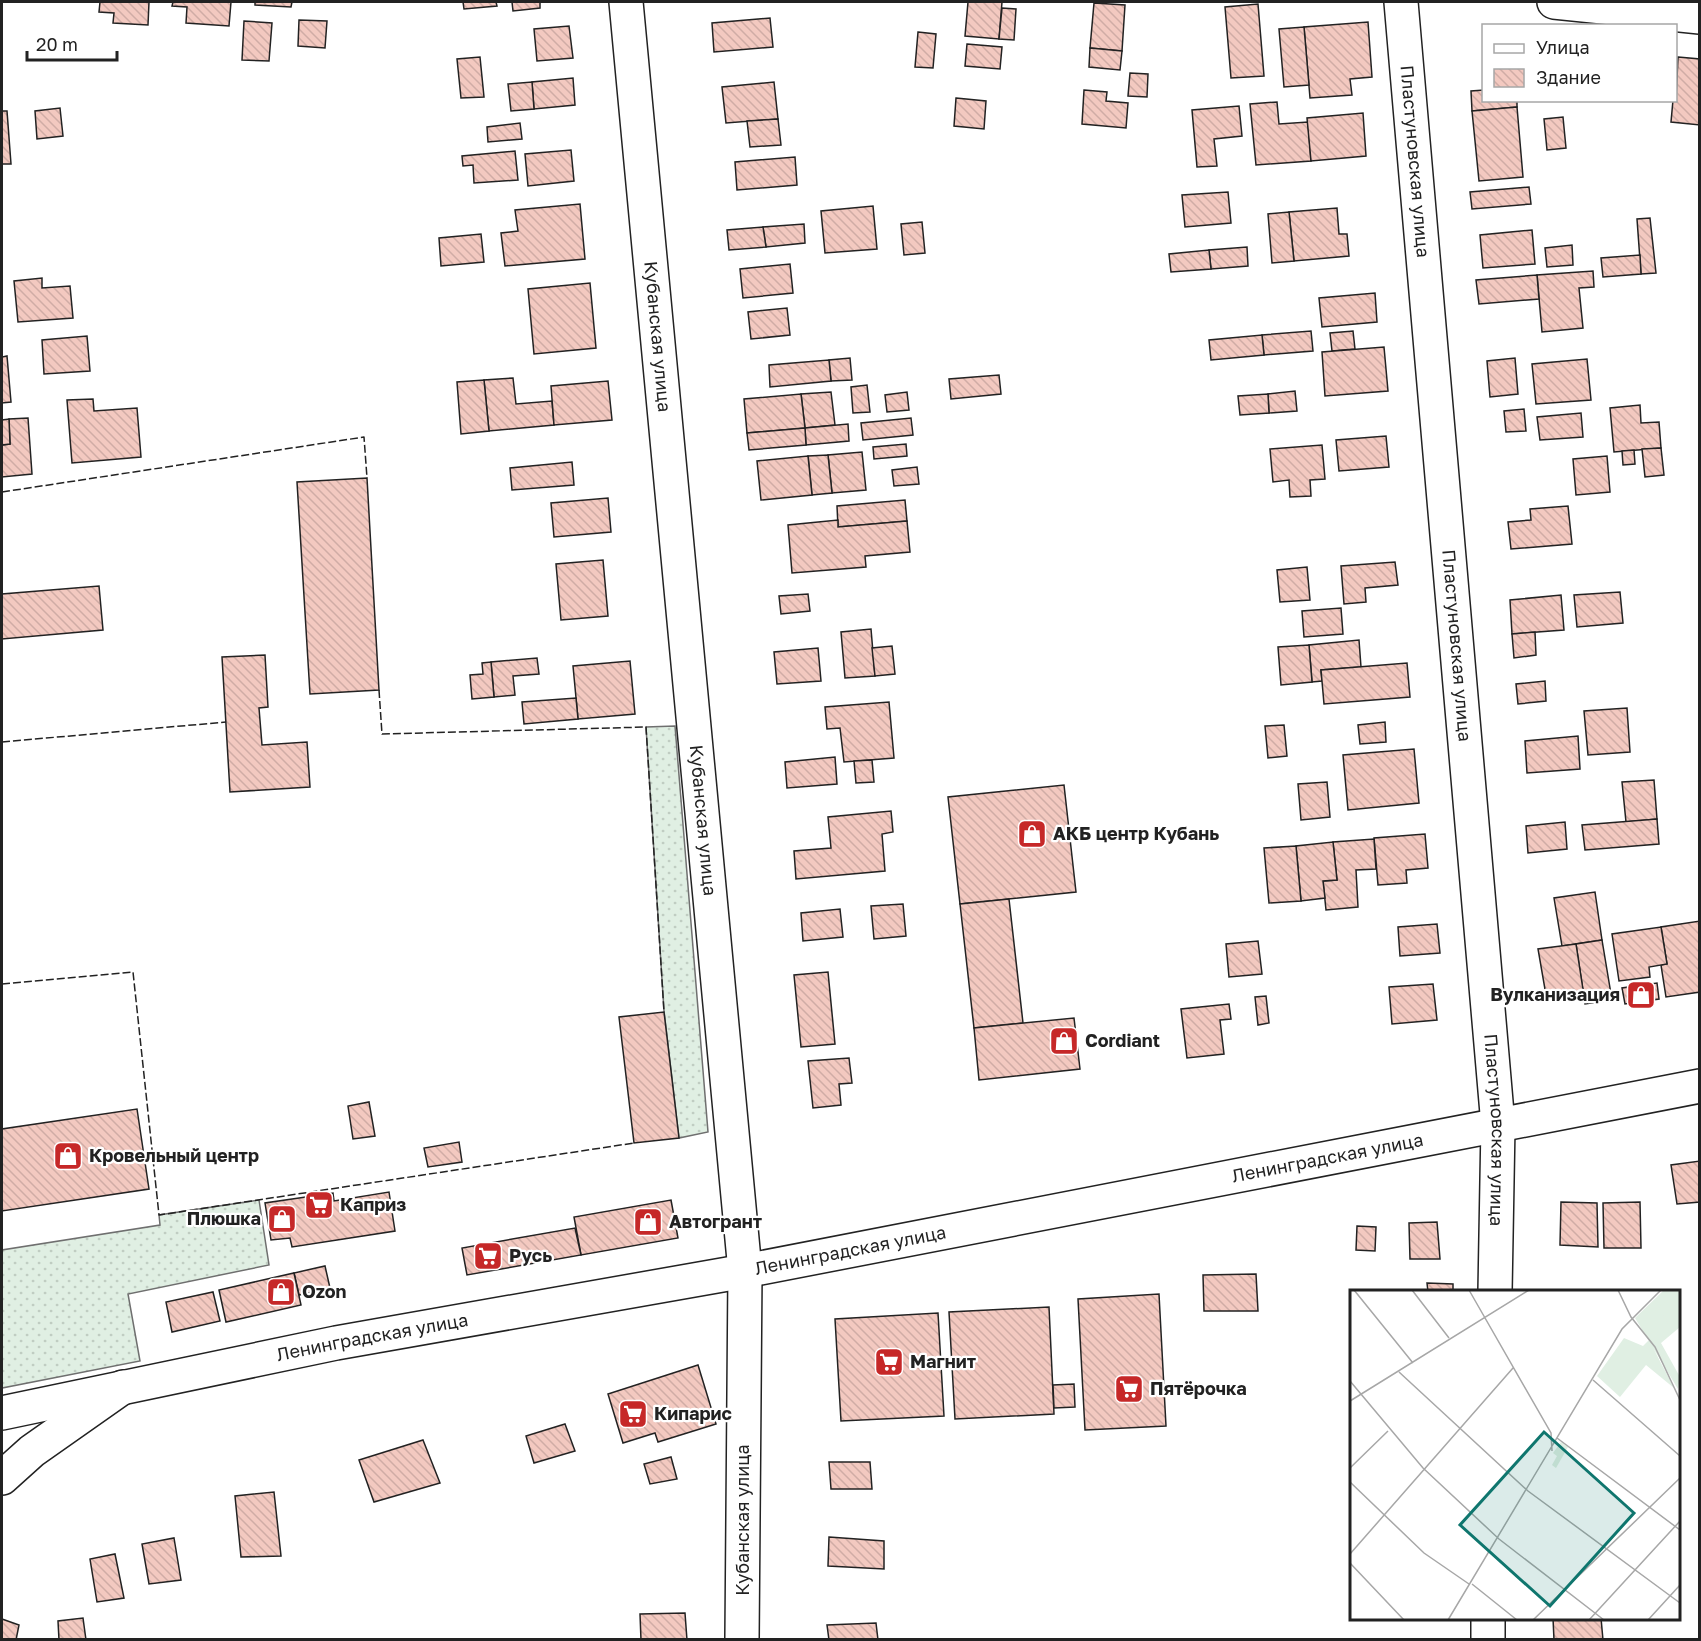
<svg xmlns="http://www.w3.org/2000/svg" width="1701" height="1641" viewBox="0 0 1701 1641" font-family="'Golos Text',sans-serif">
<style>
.grass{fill:url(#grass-dots);stroke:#6f6f6f;stroke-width:1.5}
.building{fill:url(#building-back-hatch);stroke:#222;stroke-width:1.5}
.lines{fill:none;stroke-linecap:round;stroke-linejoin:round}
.minor-casing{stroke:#222;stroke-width:36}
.major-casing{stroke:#222;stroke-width:36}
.minor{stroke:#fff;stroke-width:33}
.major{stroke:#fff;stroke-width:33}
.fence{stroke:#222;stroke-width:1.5;stroke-dasharray:8 3;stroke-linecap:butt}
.labels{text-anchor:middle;stroke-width:4.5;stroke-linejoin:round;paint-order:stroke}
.street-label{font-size:18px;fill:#222;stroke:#fff}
.poi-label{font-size:18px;font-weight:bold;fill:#222;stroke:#fff;text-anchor:start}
.inset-road{fill:none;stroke:#a7a7a7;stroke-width:1.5}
.view{fill:#0f766e;fill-opacity:0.15;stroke:#0f766e;stroke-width:3}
.inset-edge{fill:none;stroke:#222;stroke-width:3}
</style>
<defs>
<pattern id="grass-dots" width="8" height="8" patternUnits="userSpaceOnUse" patternTransform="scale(1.5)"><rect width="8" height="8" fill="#e0efe3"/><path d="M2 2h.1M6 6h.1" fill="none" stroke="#c0cdc2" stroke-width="1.8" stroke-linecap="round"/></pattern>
<pattern id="building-back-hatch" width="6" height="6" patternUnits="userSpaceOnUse" patternTransform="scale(1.5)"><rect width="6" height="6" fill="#f3c9c0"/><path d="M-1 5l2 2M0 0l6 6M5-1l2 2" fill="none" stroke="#d0aca5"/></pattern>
</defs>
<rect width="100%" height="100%" fill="#fff"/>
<!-- grass -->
<g class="grass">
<path d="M675,726L708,1132L679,1138L664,1011L646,727Z"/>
<path d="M259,1200L269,1265L128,1294L140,1361L2,1388V1250L160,1225L159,1215Z"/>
</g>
<!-- building -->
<g class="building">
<path d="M100,2H149L148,25L113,23L114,13L99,12Z"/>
<path d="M173,2H231L229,26L186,23L187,7L172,6Z"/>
<path d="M255,2H292L291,7L255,5Z"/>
<path d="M463,2H496L497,6L464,9Z"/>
<path d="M512,2H540V8L513,11Z"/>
<path d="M968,2H1002L999,39L965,36Z"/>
<path d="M1094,3L1125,5L1122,51L1090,48Z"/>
<path d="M1258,4L1264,76L1231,78L1225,7Z"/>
<path d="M1002,8L1016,9L1014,40L999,39Z"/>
<path d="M770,18L773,47L714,52L712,23Z"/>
<path d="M299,20L327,21L325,48L298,46Z"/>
<path d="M244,21L272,23L269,61L242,60Z"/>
<path d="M1368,22L1372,77L1350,79L1352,95L1310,98L1304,27Z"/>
<path d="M569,26L573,58L537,61L534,29Z"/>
<path d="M1304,27L1309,85L1284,87L1279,29Z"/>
<path d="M918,32L936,34L933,68L915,67Z"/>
<path d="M967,44L1002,47L1000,69L965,66Z"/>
<path d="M1090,48L1122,51L1120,70L1089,67Z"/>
<path d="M480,57L484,97L461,98L457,59Z"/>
<path d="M1678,57L1700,59V125L1671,122L1673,100H1676Z"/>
<path d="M1130,73L1148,74L1147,97L1128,96Z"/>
<path d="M573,78L575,105L534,109L532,82Z"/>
<path d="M532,82L534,109L511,111L508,84Z"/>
<path d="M774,82L778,119L726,123L722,87Z"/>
<path d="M1084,90L1107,92L1106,101L1128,103L1126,128L1082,124Z"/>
<path d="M1484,90V100H1517V107L1472,111L1471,91Z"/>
<path d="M956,98L986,101L984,129L954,126Z"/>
<path d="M1277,102L1279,124L1308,122L1311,161L1256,165L1250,104Z"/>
<path d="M1239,106L1242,136L1214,139L1217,166L1197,167L1192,110Z"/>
<path d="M1517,107L1523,177L1479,181L1472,111Z"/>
<path d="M60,108L63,136L37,139L35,111Z"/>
<path d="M2,111H7L11,164H2Z"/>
<path d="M1363,113L1366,156L1311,161L1307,118Z"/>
<path d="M1563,117L1566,148L1547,150L1544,119Z"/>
<path d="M778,119L781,145L750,147L747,121Z"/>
<path d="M520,123L522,139L488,142L487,127Z"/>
<path d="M571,150L574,181L528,186L525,154Z"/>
<path d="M515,151L518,180L474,183L473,165L463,166L462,156Z"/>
<path d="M795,157L797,185L737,190L735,162Z"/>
<path d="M1529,187L1531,204L1472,209L1470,192Z"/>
<path d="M1228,192L1231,223L1185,227L1182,195Z"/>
<path d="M580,204L585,259L505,266L501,233L518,231L515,210Z"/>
<path d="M873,206L877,249L825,253L821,211Z"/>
<path d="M1337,208L1339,234H1347L1349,256L1294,261L1289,212Z"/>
<path d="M1289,212L1294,261L1272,263L1268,214Z"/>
<path d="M1650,218L1656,273L1641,274L1637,219Z"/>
<path d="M922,222L925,253L904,255L901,224Z"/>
<path d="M804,224L805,243L766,247L763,227Z"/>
<path d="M763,227L766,247L729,250L727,230Z"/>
<path d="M1532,230L1535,264L1483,268L1480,235Z"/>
<path d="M481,234L484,262L441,266L439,238Z"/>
<path d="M1572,245L1573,265L1547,267L1545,248Z"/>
<path d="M1247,247L1248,266L1211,269L1209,250Z"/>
<path d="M1209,250L1211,269L1171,272L1169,254Z"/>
<path d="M1640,255L1641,274L1603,277L1601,258Z"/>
<path d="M790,264L793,293L743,298L740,269Z"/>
<path d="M1593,271L1594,287L1579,288L1583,328L1542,332L1537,275Z"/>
<path d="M1537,275L1539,299L1479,304L1476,280Z"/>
<path d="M42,278V288L70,286L73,318L18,322L14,281Z"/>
<path d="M590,283L596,348L534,354L528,289Z"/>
<path d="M1375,293L1377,322L1322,327L1319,298Z"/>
<path d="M787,308L790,335L751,339L748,312Z"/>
<path d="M1311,331L1313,351L1264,355L1262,335Z"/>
<path d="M1353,331L1355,349L1332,351L1330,333Z"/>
<path d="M1262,335L1264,355L1211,360L1209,340Z"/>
<path d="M87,336L90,371L44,374L42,340Z"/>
<path d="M1384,347L1388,391L1325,396L1322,352Z"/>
<path d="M7,356L11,402L2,403V357Z"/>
<path d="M850,358L852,380L831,381L829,360Z"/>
<path d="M1515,358L1518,394L1490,397L1487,361Z"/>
<path d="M1587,359L1591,400L1536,404L1532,364Z"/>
<path d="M829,360L831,381L770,387L769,365Z"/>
<path d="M999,375L1001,394L951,399L949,379Z"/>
<path d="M513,378L516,404L552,401L554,425L489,431L484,380Z"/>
<path d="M484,380L489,431L461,434L457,382Z"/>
<path d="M608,381L612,420L554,425L551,386Z"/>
<path d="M867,385L870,412L853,413L851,387Z"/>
<path d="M1295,391L1297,411L1269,413L1268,394Z"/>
<path d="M831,392L835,425L805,428L801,394Z"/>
<path d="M907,392L909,410L887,412L885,395Z"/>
<path d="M801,394L805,428L747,433L744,399Z"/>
<path d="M1268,394L1269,413L1240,415L1238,396Z"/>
<path d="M93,399L94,411L137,408L141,457L72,463L67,400Z"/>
<path d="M1640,405L1641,423L1659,422L1661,448L1614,452L1610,408Z"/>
<path d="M1524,409L1526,431L1506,432L1504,411Z"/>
<path d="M1581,413L1583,437L1540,440L1537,417Z"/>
<path d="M28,418L32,474L2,477V445L10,444L9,419Z"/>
<path d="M911,418L913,435L863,440L861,423Z"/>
<path d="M9,419L10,444L2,445V420Z"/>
<path d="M848,424L849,441L806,445L805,428Z"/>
<path d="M805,428L806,445L749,450L747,433Z"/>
<path d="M1386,436L1389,467L1339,471L1336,440Z"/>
<path d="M906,444L907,456L874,459L873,447Z"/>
<path d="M1322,445L1325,479L1310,480L1311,496L1290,497L1289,480L1273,482L1270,449Z"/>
<path d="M1661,448L1664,475L1645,477L1642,449Z"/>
<path d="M1634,450L1635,464L1623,465L1622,451Z"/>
<path d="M862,452L866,490L832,493L828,455Z"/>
<path d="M828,455L832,493L812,495L808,456Z"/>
<path d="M808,456L812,495L761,500L757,461Z"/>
<path d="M1607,456L1610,492L1576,495L1573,459Z"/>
<path d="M572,462L574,485L512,490L510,468Z"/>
<path d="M917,467L919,484L894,486L892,470Z"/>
<path d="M367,478L379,690L310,694L297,482Z"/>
<path d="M608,498L611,532L554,537L551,503Z"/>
<path d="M905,500L907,521L838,527L837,506Z"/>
<path d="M1568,506L1572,544L1511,549L1508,522L1531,520L1530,509Z"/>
<path d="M838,520V527L907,521L910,552L865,556L866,567L792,573L788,525Z"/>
<path d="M603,560L608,616L561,620L556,564Z"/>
<path d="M1395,562L1398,585L1365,588L1366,602L1344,604L1341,566Z"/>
<path d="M1307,567L1310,600L1280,602L1277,570Z"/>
<path d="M99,586L103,630L2,639V594Z"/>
<path d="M1620,592L1623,623L1577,627L1574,595Z"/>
<path d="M808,594L810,611L781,614L779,596Z"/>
<path d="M1561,595L1564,630L1512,634L1510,600Z"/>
<path d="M1341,608L1343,634L1304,637L1302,611Z"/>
<path d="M871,629L875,676L845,678L841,632Z"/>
<path d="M1535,632L1536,655L1514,658L1512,634Z"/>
<path d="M1359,640L1361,667L1321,670L1322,681L1312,682L1309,645Z"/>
<path d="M1309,645L1312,682L1281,685L1278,647Z"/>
<path d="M892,646L895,674L875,676L872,648Z"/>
<path d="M818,648L821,681L777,684L774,652Z"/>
<path d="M265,655L268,707L259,708L262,745L307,742L310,787L230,792L222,657Z"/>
<path d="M537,658L539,674L513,676L515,695L494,697L491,662Z"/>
<path d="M630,661L635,714L578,719L573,666Z"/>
<path d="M491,662L494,697L472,699L470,675L483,674L482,663Z"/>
<path d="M1407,663L1410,697L1324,704L1321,670Z"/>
<path d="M1545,681L1546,701L1518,704L1516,684Z"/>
<path d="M576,698L578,719L524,724L522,702Z"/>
<path d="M889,702L894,758L844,762L840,728L827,729L825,707Z"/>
<path d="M1627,708L1630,752L1588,755L1584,711Z"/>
<path d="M1385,722L1386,742L1360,744L1358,725Z"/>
<path d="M1284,725L1287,756L1268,758L1265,726Z"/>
<path d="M1578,736L1580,769L1527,773L1525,741Z"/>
<path d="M1414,749L1419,803L1348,810L1343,755Z"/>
<path d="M835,757L837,784L787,788L785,762Z"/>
<path d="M872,760L874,782L856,783L854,761Z"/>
<path d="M1654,780L1657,819L1626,822L1622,782Z"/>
<path d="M1327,782L1330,817L1301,820L1298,784Z"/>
<path d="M1064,785L1076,892L960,904L948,797Z"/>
<path d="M891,811L893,832L882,834L885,871L796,879L794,851L831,848L828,817Z"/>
<path d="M1657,819L1659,844L1585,850L1582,825Z"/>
<path d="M1565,822L1567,849L1528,853L1526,826Z"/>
<path d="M1425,834L1428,868L1406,870L1407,883L1378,885L1374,838Z"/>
<path d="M1374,839L1376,869L1356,870L1358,907L1326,910L1323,881L1337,880L1333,842Z"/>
<path d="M1333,842L1337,880L1323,881L1325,898L1301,901L1296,846Z"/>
<path d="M1296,846L1301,901L1269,903L1264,848Z"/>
<path d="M1595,892L1602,940L1562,946L1554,898Z"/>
<path d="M1009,899L1023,1023L974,1028L960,904Z"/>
<path d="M903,904L906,936L874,939L871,906Z"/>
<path d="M840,909L843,937L803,941L801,913Z"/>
<path d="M1700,921V992L1666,997L1661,965L1667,964L1661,927Z"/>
<path d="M1437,924L1440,953L1400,956L1398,927Z"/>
<path d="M1661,927L1667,964L1649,967L1650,977L1619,981L1612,934Z"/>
<path d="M1602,940L1612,1000L1585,1004L1576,944Z"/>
<path d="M1258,941L1262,974L1229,977L1226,944Z"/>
<path d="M1576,944L1584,996L1547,1001L1538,949Z"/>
<path d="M828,972L835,1044L801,1047L794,975Z"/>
<path d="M1657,983L1659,999L1625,1004L1622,988Z"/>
<path d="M1433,984L1437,1020L1392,1024L1389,987Z"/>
<path d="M1266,996L1269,1023L1258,1025L1255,997Z"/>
<path d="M1229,1004L1231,1019L1220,1020L1224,1054L1187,1058L1181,1009Z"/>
<path d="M664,1012L679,1138L634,1143L619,1017Z"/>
<path d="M1074,1018L1080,1069L979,1080L974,1028Z"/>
<path d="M849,1058L852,1083L839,1084L841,1105L813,1108L808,1061Z"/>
<path d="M369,1102L375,1136L353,1139L348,1106Z"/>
<path d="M137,1109L149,1189L2,1211V1129Z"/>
<path d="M459,1142L462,1162L428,1167L424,1148Z"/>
<path d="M1700,1161V1202L1677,1204L1671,1165Z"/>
<path d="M389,1192L395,1231L292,1247L290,1238L271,1240L265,1203L333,1193L334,1201Z"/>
<path d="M671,1200L678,1238L581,1255L574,1217Z"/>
<path d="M1561,1202L1597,1203L1598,1247L1560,1245Z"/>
<path d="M1640,1202L1641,1248H1604L1603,1203Z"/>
<path d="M1437,1222L1440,1259H1410L1409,1223Z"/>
<path d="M1357,1226L1376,1227L1375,1251L1356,1250Z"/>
<path d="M575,1228L581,1255L467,1275L462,1248Z"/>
<path d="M325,1266L330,1288L299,1295L294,1273Z"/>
<path d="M294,1273L301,1305L226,1322L219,1290Z"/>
<path d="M1256,1274L1258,1311H1204L1203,1275Z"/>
<path d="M1427,1283L1453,1284V1292H1428Z"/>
<path d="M213,1292L220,1321L172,1332L166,1302Z"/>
<path d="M1159,1294L1166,1426L1085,1430L1078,1299Z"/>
<path d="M1049,1307L1054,1414L955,1419L949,1312Z"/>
<path d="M938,1313L944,1416L841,1421L835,1319Z"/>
<path d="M698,1365L716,1424L658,1442L655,1433L623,1443L608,1394Z"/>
<path d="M1074,1384L1075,1407L1054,1408L1053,1385Z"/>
<path d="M565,1424L575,1451L534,1463L526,1436Z"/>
<path d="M423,1440L440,1483L374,1502L359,1460Z"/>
<path d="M671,1457L677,1479L650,1484L644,1464Z"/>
<path d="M829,1462H870L872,1489H831Z"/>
<path d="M274,1492L281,1556L241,1557L235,1496Z"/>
<path d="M829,1537L884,1541V1569L828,1566Z"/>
<path d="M174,1538L181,1580L149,1584L142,1544Z"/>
<path d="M115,1554L124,1598L97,1602L90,1559Z"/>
<path d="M685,1613L687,1640H641L640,1614Z"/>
<path d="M83,1618L86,1640H59L58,1621Z"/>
<path d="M1553,1618H1601L1603,1640H1554Z"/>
<path d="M2,1619L19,1625L16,1640H2Z"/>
<path d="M876,1623L878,1640H829L827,1625Z"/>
</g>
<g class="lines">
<!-- minor casing -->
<g class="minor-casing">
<g id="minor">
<path id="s1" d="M626,2L745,1271L742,1640"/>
<path id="s2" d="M1401,2L1498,1125L1495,1292"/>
<path d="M1554,2L1700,17"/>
<path d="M2,1478L32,1451L123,1387"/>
<path d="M1488,1640V1618"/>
</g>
</g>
<!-- major casing -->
<g class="major-casing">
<g id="major">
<path id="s3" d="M2,1413L336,1343L745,1271L1700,1086"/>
</g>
</g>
<!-- minor -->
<use href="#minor" class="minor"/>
<!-- major -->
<use href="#major" class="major"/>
<!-- fence -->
<g class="fence">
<path d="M2,492L364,437L367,478"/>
<path d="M379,690L382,734L646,727L664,1012"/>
<path d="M2,742L226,722"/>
<path d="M2,984L133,972L159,1215L634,1143"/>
</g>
</g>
<!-- icons -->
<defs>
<g id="shop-square" transform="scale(1.5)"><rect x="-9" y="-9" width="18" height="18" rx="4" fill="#c62828" stroke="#fff"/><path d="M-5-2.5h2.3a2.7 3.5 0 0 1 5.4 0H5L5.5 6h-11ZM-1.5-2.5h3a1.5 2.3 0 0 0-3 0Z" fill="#fff"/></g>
<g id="supermarket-square" transform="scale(1.5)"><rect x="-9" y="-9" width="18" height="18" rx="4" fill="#c62828" stroke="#fff"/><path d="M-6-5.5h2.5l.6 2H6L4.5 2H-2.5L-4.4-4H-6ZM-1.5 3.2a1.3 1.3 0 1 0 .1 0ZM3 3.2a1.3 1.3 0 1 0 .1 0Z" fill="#fff"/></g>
</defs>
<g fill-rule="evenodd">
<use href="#shop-square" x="1032" y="834"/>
<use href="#shop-square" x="1641" y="995"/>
<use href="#shop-square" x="1064" y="1041"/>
<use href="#shop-square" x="68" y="1156"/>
<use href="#supermarket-square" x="319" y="1205"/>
<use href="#shop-square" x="282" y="1219"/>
<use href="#shop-square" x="648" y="1222"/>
<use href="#supermarket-square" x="488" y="1256"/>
<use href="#shop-square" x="281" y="1292"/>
<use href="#supermarket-square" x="889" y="1362"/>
<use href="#supermarket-square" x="1129" y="1389"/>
<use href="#supermarket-square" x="633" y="1414"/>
</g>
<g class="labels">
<!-- street labels -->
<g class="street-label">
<text dy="6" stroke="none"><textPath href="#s2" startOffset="160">Пластуновская улица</textPath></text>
<text dy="6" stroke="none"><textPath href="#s1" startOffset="336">Кубанская улица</textPath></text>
<text dy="6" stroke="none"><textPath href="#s2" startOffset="646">Пластуновская улица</textPath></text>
<text dy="6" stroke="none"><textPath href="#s1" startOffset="822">Кубанская улица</textPath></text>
<text dy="6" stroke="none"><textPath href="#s2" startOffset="1132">Пластуновская улица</textPath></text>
<text dy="6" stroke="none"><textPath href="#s3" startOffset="1350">Ленинградская улица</textPath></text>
<text dy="6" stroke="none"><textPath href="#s3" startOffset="864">Ленинградская улица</textPath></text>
<text dy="6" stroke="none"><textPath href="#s3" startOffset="378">Ленинградская улица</textPath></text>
<text transform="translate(743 1520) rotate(-90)" y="6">Кубанская улица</text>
</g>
<!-- poi labels -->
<g class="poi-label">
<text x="1053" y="840">АКБ центр Кубань</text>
<text x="1620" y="1001" text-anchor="end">Вулканизация</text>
<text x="1085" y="1047">Cordiant</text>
<text x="89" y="1162">Кровельный центр</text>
<text x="340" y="1211">Каприз</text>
<text x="261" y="1225" text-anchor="end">Плюшка</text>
<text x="669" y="1228">Автогрант</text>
<text x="509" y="1262">Русь</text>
<text x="302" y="1298">Ozon</text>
<text x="910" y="1368">Магнит</text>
<text x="1150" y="1395">Пятёрочка</text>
<text x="654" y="1420">Кипарис</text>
</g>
</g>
<!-- overview -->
<g transform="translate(1350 1290)">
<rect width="330" height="330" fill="#fff"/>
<path d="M314,0H330V37L311,53L330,87L328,99L285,28ZM274,48L293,56L299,50L324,98L296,75L270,107L247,86ZM211,152L218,157L206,178L202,175L207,166L203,163Z" fill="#e0efe3"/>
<path d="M330,11V30L321,39L313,24L304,21L316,12L324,16Z" fill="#e0efe3"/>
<path class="inset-road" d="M4,0L63,73M62,0L99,48M119,0L201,143L202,161M268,0L281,27L305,57L330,110M49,82L178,201L330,313M243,90L330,166M0,91L73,178L149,249L254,330M0,111L179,0M207,148L330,240M0,178L38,141M0,192L74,263L119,294M0,264L163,78M0,273L54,330M122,294L167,330M98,330L272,39L311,0M183,330L330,188M239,330L330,231M298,330L330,295"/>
<path class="view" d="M194,142L284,223L200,316L110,235Z"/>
<rect width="330" height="330" class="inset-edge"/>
</g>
<!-- border -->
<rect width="1701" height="1641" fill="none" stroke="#222222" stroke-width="6"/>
<!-- legend -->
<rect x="1482" y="24" width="195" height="78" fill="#ffffff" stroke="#a7a7a7" stroke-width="1.5"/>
<rect x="1494" y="44" width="30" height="9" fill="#ffffff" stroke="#a7a7a7" stroke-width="1.5"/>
<text x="1536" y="54" font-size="18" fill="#222222">Улица</text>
<rect x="1494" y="69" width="30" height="18" fill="url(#building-back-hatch)" stroke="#a7a7a7" stroke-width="1.5"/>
<text x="1536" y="84" font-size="18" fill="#222222">Здание</text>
<!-- scale -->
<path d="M27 51v9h90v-9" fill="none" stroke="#222222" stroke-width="3"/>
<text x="36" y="51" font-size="18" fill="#222222" stroke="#ffffff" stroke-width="4.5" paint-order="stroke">20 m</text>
</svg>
